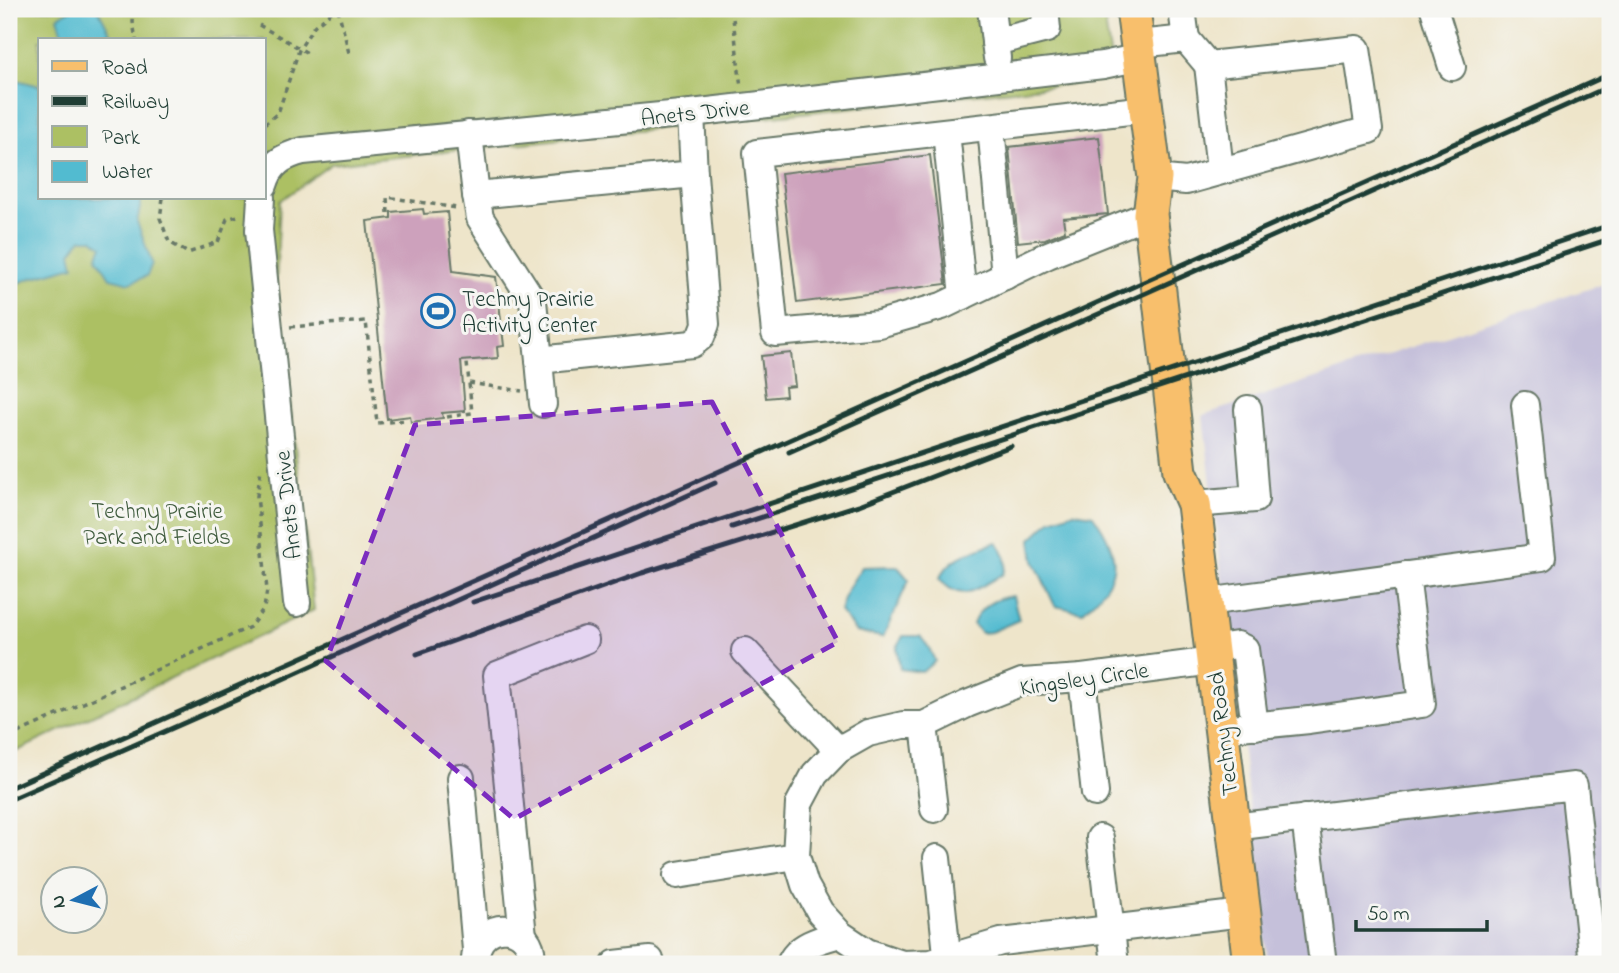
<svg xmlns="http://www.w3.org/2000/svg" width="1619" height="973" viewBox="0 0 1619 973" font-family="'Indie Flower',sans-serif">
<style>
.industrial{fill:#c5c0da}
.green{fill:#acc063;stroke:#667e4c;stroke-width:2;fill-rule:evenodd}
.water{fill:#52bbd0;stroke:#387c82;stroke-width:2}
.building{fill:#cda1bc}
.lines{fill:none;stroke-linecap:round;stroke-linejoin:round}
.minor-casing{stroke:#677868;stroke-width:30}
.major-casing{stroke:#677868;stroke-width:37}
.path{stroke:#677868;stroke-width:3.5;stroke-dasharray:5 5;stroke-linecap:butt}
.minor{stroke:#fff;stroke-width:26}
.major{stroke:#f8bf6c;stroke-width:33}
.rail{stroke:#1f3d34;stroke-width:5}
.marked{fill:#7b2cbf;fill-opacity:0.2;stroke:#7b2cbf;stroke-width:5;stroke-dasharray:14 9;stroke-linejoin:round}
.labels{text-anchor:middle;stroke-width:6;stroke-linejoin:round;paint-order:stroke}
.street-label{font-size:23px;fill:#1f3d34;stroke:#f6f6f2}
.poi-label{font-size:23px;fill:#1f3d34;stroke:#f6f6f2;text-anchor:start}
.park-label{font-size:23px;fill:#425e40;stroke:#f6f6f2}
</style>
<rect width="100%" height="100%" fill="#f6f6f2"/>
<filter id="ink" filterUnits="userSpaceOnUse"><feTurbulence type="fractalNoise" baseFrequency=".0143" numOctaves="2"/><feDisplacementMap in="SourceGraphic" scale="14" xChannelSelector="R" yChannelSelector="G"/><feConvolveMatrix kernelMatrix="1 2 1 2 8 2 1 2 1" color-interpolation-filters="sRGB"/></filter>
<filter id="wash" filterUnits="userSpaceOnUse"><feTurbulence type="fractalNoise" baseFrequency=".00686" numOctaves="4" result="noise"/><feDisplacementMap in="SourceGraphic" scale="28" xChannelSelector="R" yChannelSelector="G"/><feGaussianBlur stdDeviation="1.57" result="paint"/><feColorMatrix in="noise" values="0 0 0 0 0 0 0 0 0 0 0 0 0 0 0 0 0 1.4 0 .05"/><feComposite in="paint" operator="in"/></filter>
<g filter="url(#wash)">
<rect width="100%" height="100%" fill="#eee5ca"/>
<!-- industrial -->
<path class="industrial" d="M1610,282V964H1268L1203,415Z"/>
<!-- green -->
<path class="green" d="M9,9H1103L1114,79L331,164L280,201L276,282L314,610L9,755ZM40,40H264V198H40Z"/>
<!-- water -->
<g class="water">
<path d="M72,9H98L114,40H64L58,17Z"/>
<path d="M9,78L40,86V198H142L137,222L152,263L147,276L130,283L110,278L97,257L102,246L93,239H81L71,252L74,266L31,278L9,287Z"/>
<path d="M1074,512L1093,515C1123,557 1121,580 1082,612L1055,606L1034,561L1031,539L1051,520Z"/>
<path d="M997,542C1005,553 1008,561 1003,574C978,587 963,606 939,579C951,555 974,551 997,542Z"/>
<path d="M897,566L909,580L883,637L856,632L840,611L847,590L862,567Z"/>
<path d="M1013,596L1019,620L991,632L981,633L973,624C980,606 995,598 1013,596Z"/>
<path d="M903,636H920L929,648L935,661L922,672L900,669L897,648Z"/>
</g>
<g id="blocks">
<!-- building -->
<g class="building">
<path d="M1099,137L1108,214L1063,218L1065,231L1045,239L1018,242L1009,147Z"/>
<path d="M930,155L946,284L797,303L781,173Z"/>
<path d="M423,209L424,214L447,212L453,271L496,277L504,346L497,347L498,358L461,361L465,411L442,413L443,418L411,422L410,416L387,419L367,221L391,218V212Z"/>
<path d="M791,353L795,386L785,387L786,396L766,398L761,356Z"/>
</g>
</g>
</g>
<g filter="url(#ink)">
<use href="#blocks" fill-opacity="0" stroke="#677868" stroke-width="2"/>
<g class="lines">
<!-- minor casing -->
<g class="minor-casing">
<g id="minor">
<path d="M991,9L997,58"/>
<path d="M1182,9L1186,39"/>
<path d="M1434,9L1452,67"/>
<path d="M995,42L1047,29L1045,9"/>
<path d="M1139,44L1186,39L1208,65L1357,49L1369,130L1186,181L1155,178"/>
<path d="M1208,65L1220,170"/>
<path d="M1147,109L757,153L775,333L879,324L942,306L1048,255L1150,214"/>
<path d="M991,127L1005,276"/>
<path d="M946,132L963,296"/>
<path d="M469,134L476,195L694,174L691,113"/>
<path d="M264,185C270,164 283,156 303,151L691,113L1103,65L1141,57"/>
<path d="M476,195L480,218L533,301L539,360L692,344L701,337L706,324L694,174"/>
<path d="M261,198L259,230L297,603"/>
<path d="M539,360L543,404"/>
<path d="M1194,504L1255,499L1248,409"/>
<path d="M1206,602L1542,557L1525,405"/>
<path d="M1211,649L1237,645L1245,649L1255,726"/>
<path d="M745,651L838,750"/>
<path d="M1213,661L1082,678L1022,682L967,704L924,725H903L868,733L838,750L815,774L799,804L796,856L805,885L820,912L840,934L867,952L902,964L931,963L1001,942L1243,913"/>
<path d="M1082,678L1095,793"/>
<path d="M924,725L934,809"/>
<path d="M1221,729L1309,720L1422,704L1406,575"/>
<path d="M461,778L476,950"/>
<path d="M1305,818L1323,964"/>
<path d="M1233,827L1574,786L1593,964"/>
<path d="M1100,838L1115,964"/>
<path d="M937,858L948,964"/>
<path d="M677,875L796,856"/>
<path d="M523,936L497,675L585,640"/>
<path d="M475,959C479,914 538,922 531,964"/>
<path d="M615,964L650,960L651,964"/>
<path d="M790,964C797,945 822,939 840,934"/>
</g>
</g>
<!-- major casing -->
<g class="major-casing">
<path id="major" d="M1133,9L1155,178L1150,214L1180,472L1194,504L1250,964"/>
</g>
<!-- path -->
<g class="path">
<path d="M134,9L133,22L136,40"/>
<path d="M338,9L349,53"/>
<path d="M613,9V15"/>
<path d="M732,9L741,88"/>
<path d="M259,25L311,55"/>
<path d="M264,124L278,113L299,50L314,26L335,9"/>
<path d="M163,198L160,218L169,242L188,253L218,242L227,219L241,215"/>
<path d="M388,213L387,197L457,208"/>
<path d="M290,327L366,321L377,423L408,420"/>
<path d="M469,383L522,391"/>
<path d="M447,417L472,413L467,363"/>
<path d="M9,737L250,627L264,608L267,590L257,496L261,469"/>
</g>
<!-- minor -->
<use href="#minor" class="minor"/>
<!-- major -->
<use href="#major" class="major"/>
<!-- rail -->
<g class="rail">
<path d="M789,452L1610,86"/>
<path d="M732,527L1610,239"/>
<path d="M473,602L1610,225"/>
<path d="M417,654L642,573L859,505L1011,446"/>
<path d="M9,788L1610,74"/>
<path d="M9,800L250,694L715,483"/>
</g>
</g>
</g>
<!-- marked area -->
<path class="marked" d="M712,402L838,642L514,819L326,661L415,425Z"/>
<!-- icons -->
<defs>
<g id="stadium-ring" transform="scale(1.75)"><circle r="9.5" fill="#f6f6f2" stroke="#1f6fb2" stroke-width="1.5"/><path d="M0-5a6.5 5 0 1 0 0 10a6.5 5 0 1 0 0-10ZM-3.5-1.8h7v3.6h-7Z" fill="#1f6fb2"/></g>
</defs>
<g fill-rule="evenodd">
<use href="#stadium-ring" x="438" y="311"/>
</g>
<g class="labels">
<!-- street labels -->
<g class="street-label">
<text transform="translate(695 112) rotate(-6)" y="8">Anets Drive</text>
<text transform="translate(287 505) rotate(-96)" y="8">Anets Drive</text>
<text transform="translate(1084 678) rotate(-8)" y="8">Kingsley Circle</text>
<text transform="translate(1222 734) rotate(-97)" y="8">Techny Road</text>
</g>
<!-- poi labels -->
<g class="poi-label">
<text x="462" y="306">Techny Prairie<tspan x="462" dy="26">Activity Center</tspan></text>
</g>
<!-- park labels -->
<g class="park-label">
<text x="157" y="518">Techny Prairie<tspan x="157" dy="26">Park and Fields</tspan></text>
</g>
</g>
<!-- margin -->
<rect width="1619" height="973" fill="none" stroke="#f6f6f2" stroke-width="35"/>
<!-- legend -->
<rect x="38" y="38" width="228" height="161" fill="#f6f6f2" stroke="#a0aca6" stroke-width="2"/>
<rect x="52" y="61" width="35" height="10" fill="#f8bf6c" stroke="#a0aca6" stroke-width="2"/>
<text x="102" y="74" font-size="21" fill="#1f3d34">Road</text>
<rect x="52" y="96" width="35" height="10" fill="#1f3d34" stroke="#a0aca6" stroke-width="2"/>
<text x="102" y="108" font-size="21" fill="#1f3d34">Railway</text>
<rect x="52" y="126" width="35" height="21" fill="#acc063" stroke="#a0aca6" stroke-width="2"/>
<text x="102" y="144" font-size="21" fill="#1f3d34">Park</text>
<rect x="52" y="161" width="35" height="21" fill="#52bbd0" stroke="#a0aca6" stroke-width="2"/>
<text x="102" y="178" font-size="21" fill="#1f3d34">Water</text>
<!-- north arrow -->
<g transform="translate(74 900) rotate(263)"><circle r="33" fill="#f6f6f2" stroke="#a0aca6" stroke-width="2"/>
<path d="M0-5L12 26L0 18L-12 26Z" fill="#1f6fb2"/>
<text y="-10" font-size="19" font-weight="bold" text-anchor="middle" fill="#1f3d34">N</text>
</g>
<!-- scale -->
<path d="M1356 920v10h131v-10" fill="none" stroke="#1f3d34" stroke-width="3.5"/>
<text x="1367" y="920" font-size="21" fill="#1f3d34" stroke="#f6f6f2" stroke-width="5" paint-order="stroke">50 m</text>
</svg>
